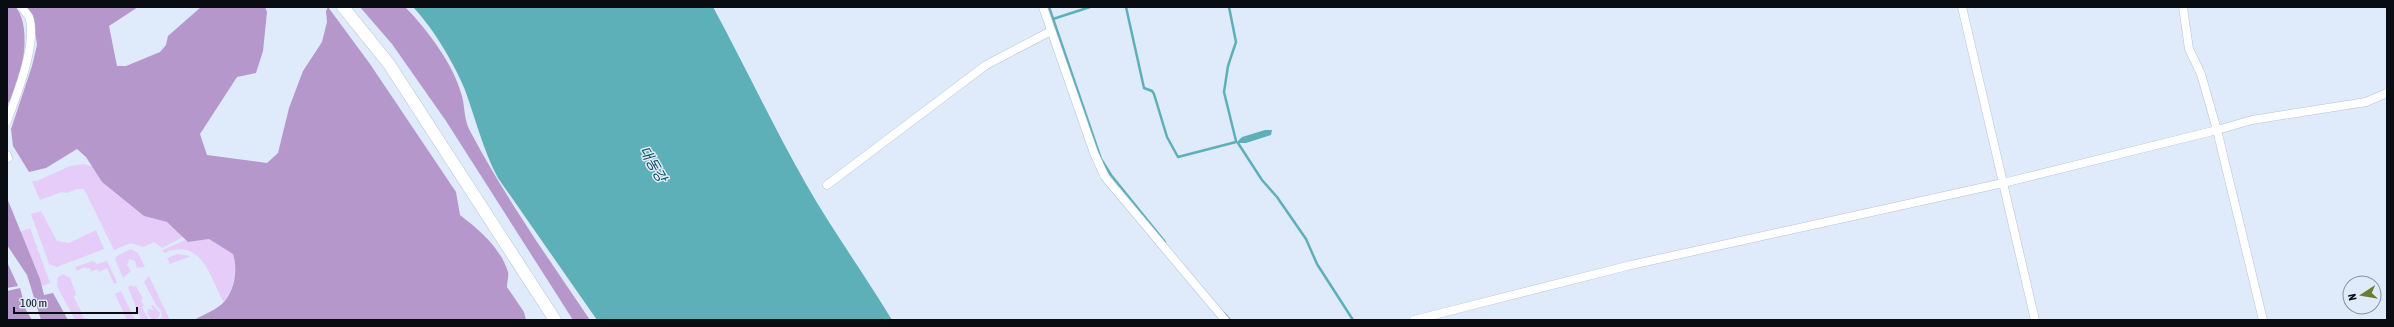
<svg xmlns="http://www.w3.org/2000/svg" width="2394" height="327" viewBox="0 0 2394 327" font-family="'Asap Condensed','Noto Sans KR',sans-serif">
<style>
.green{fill:#e6cdf9}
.forest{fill:#b597cb}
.water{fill:#5db0b8}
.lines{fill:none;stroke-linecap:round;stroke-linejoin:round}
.stream{stroke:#5db0b8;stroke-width:2.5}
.minor-casing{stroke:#b8c3d2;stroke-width:9}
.highway-casing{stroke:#b8c3d2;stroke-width:13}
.minor{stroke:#fff;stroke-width:8}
.highway{stroke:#fff;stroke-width:12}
.labels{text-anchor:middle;stroke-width:3;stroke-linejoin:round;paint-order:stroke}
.water-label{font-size:14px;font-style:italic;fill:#08545a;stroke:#dfeafa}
</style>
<rect width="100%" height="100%" fill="#dfeafa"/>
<!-- green -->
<g class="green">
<path d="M84,164L93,167L102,182L144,216L167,222L183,237L162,248L154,242L143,247L131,243L114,250L84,189H77L67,193L62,192L40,200L32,181H37L70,166Z"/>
<path d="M41,211L57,241L69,243L96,230L104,249L57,267L49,264L31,214Z"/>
<path d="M30,228L50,283L42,286L20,232Z"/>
<path d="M209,239L233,254C239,272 233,287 224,303C210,276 201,237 164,253L163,250L185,240L188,242Z"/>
<path d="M131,249L138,253L145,267L137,268L135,261L129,259L127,265L131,271L123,278L115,259L117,256Z"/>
<path d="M177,254L191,256L170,264L167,258Z"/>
<path d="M93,261L97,264L107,261L117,282L114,284L107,268L99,272L97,269L91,272L90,268L86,269L85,267L77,271L75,267Z"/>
<path d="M63,274L70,278L76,294L74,297L84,318L90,320H75L57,286L58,277Z"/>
<path d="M149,276L169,318L170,320H159L162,317L161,311L156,305L144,282Z"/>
<path d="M132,285L133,287L136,286L143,299L141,300L144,306L142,307L149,320H141L128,287Z"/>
<path d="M121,291L135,320H127L115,294Z"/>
<path d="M153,305L160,313L158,318L153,320L147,314L148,309L154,310L151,306Z"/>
</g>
<!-- forest -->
<g class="forest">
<path d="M7,7H16C33,29 22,83 7,105Z"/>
<path d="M26,7H138L109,26L117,66H126L160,52L166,45L168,36L201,7H265L267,12L263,51L256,73L237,77L200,134L207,155L267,163L278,153L289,108L303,71L322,42L327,22L326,11L328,7L370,64L456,192L460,215C478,229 501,248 508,272C509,276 507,282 507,287L524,312L526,320H194C203,315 218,309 224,302C235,289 238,269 233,254L209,239L188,242L167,222L144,216L102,182L86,157L77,149L46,168L29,172L13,146L11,129L32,66L37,45L34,24Z"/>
<path d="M360,7H405C427,29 454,65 462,96C465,108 464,120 470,131C505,197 548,258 590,320H573L446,121L392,44Z"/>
<path d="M7,198L40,279L44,295L53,293L68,320H41L27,275L7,245Z"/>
<path d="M7,262L18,286L7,288Z"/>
<path d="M20,288L26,310L32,320H7V291Z"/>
</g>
<!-- water -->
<g class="water">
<path d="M413,7H713C745,66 773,126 806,184C833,231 864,274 892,320H597L498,178C483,150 476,120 465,90C454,63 433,28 413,7Z"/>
<path d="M1265,130H1272L1271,135L1246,143H1236L1242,137Z"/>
</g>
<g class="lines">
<!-- stream -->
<g class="stream">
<path d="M1049,7L1101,159L1111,175L1165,242"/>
<path d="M1126,7L1144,88L1152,91L1154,94L1167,137L1178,157L1236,142"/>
<path d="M1229,7L1236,42L1228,66L1224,92L1236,141"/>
<path d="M1053,19L1090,7"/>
<path d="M1238,143L1262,180L1277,197L1306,239L1317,264L1353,320"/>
<path d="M1224,313L1230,320"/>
</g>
<!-- minor casing -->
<g class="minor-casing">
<g id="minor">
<path d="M1043,7L1094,153L1105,177L1225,320"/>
<path d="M1962,7L2035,320"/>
<path d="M2183,7L2189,49L2201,74L2217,130L2252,120L2366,102L2387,93"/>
<path d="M7,121C16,97 38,42 29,17C27,14 24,10 21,7"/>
<path d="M7,155L8,158"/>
<path d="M827,185L986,65L1051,31"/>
<path d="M1414,320L1631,265L2003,183L2217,130L2263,320"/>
</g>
</g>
<!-- highway casing -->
<g class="highway-casing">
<path id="highway" d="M343,7L389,64L555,320"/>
</g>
<!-- minor -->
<use href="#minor" class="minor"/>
<!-- highway -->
<use href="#highway" class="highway"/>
</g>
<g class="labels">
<!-- water labels -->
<g class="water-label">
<text transform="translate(653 164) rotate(60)" y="5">대동강</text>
</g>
</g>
<!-- border -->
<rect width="2394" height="327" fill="none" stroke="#090c11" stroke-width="16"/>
<!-- north arrow -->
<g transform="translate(2362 295) rotate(258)"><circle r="19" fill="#dfeafa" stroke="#89919d"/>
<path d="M0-3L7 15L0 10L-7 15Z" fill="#687e30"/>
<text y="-6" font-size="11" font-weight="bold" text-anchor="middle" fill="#090c11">N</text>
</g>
<!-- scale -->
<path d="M14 307v6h123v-6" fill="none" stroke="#090c11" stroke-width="2"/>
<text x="20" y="307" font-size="12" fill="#090c11" stroke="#dfeafa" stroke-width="3" paint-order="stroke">100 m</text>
</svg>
